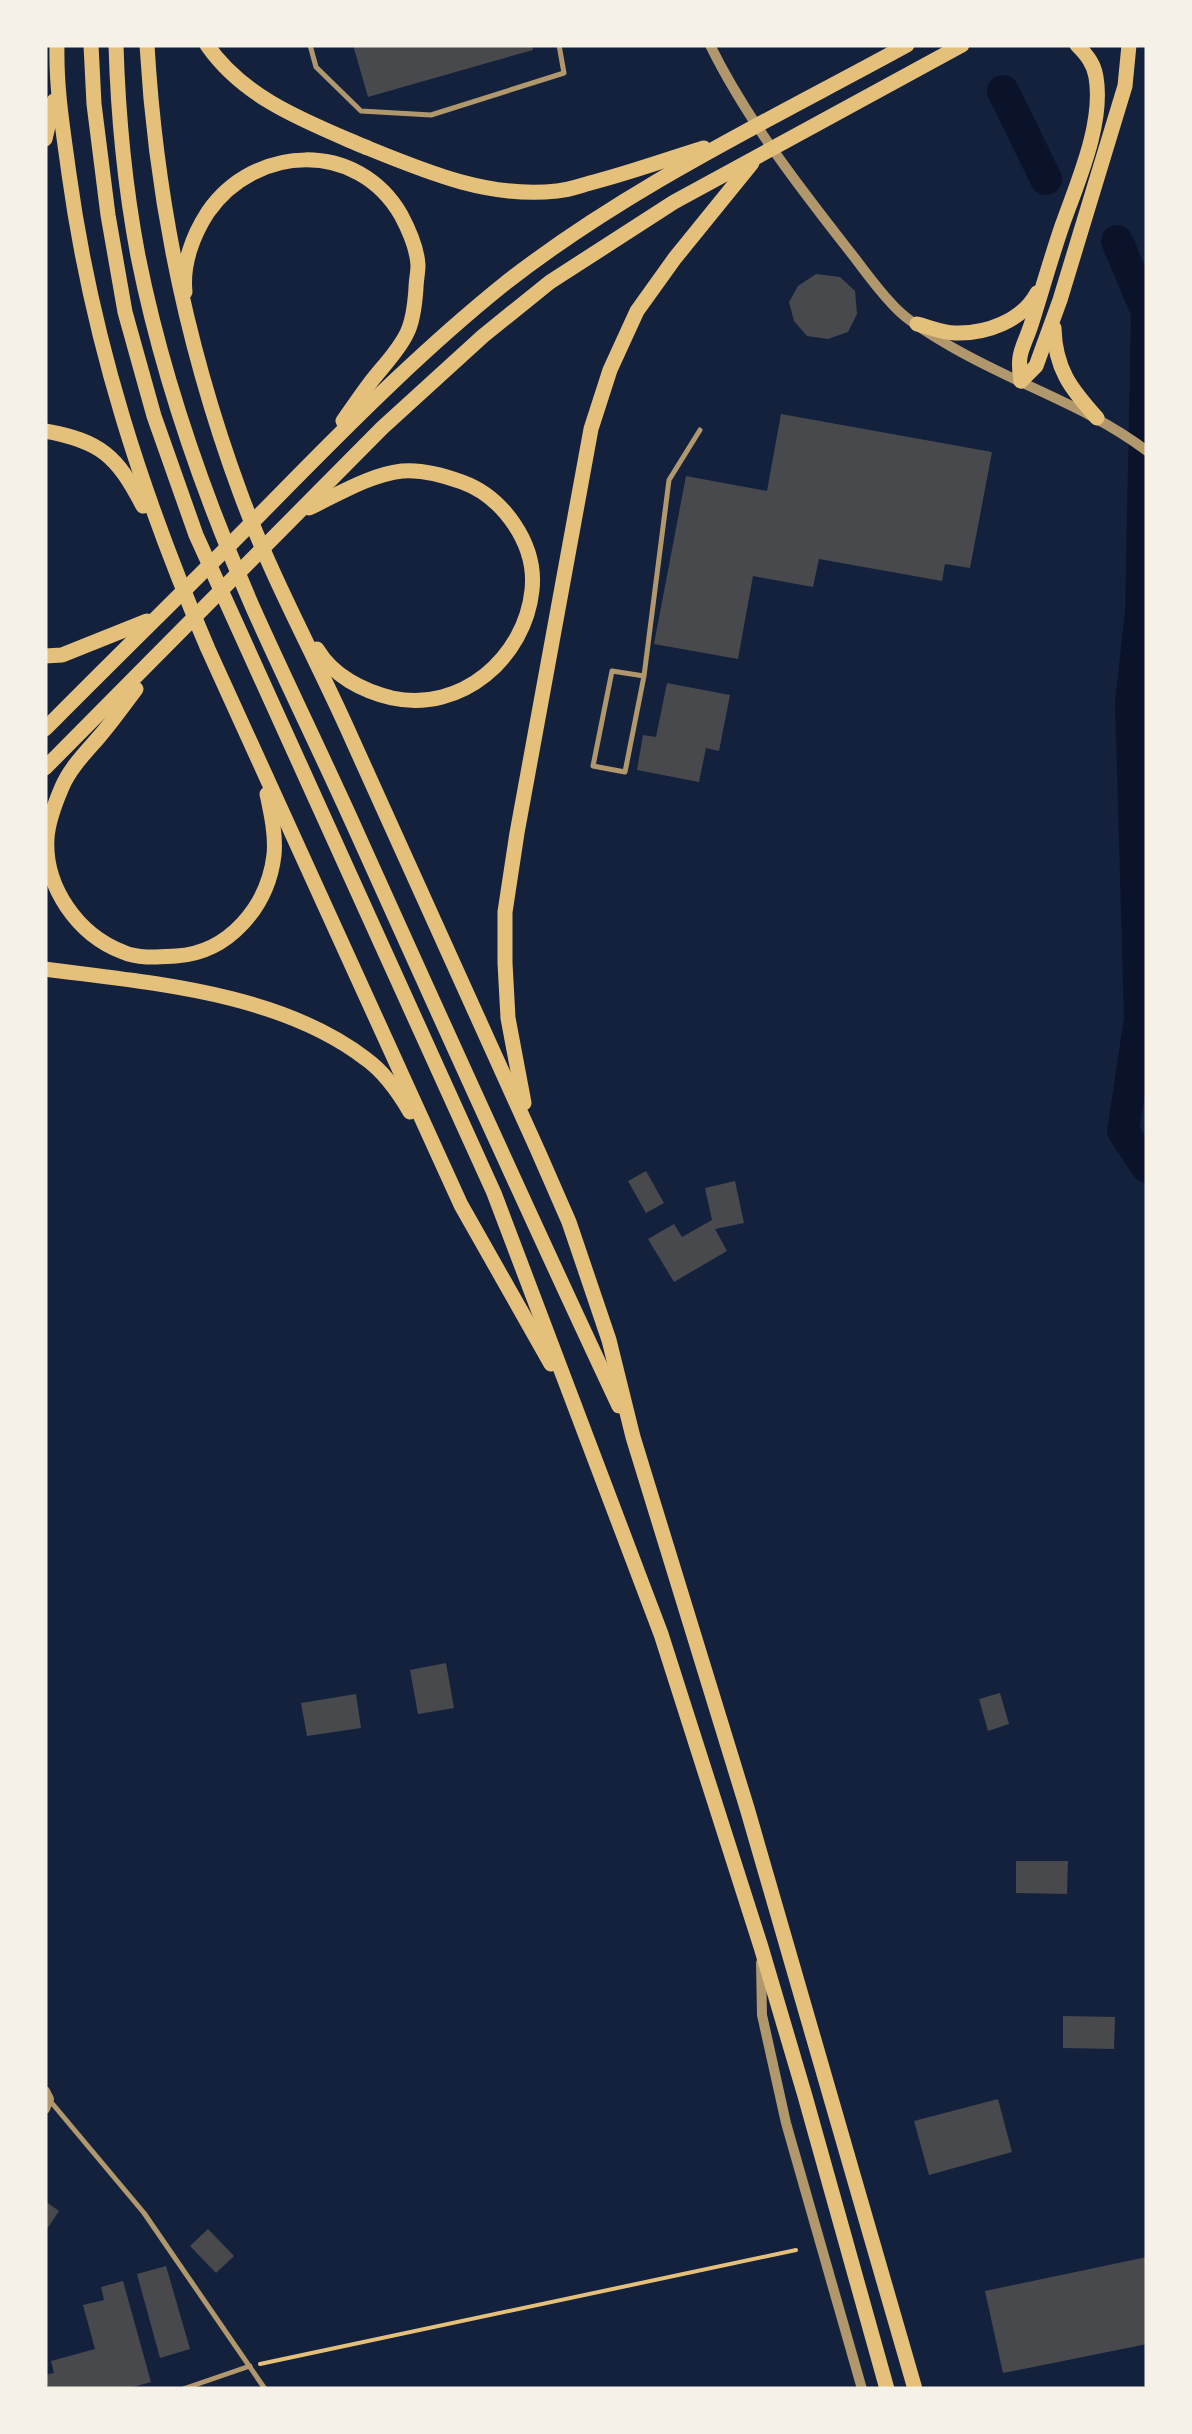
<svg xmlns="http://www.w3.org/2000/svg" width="1192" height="2434" viewBox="0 0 1192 2434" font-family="'Sofia Sans Condensed',sans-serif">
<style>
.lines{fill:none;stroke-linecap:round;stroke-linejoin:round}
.river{stroke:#0b132b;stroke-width:32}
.building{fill:#48494c}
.path{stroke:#e5c07b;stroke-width:4}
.service{stroke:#b1986c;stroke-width:5}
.minor{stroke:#b1986c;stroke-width:10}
.primary{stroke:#e5c07b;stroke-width:15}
</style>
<rect width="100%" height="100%" fill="#14213d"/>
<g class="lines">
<!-- river -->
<g class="river">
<path d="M1003,91L1046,179"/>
<path d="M1117,241L1147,312L1141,612L1131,702L1140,1019L1123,1131L1147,1167"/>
</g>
</g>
<!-- building -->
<g class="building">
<path d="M353,45H532L533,50L368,97Z"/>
<path d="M816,274L840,277L855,291L857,314L848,332L828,339L807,336L794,321L789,302L798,286Z"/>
<path d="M781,414L992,452L970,568L945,564L942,581L819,559L813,587L753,576L738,659L654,644L686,476L767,491Z"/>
<path d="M667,683L730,695L719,751L706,748L699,782L637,770L643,735L656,737Z"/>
<path d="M646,1171L664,1203L646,1213L628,1181Z"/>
<path d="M735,1181L744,1223L715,1229L727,1251L674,1282L648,1239L674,1224L682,1237L712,1220L705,1188Z"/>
<path d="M446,1663L454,1708L418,1714L410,1670Z"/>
<path d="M1000,1693L1009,1724L988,1731L979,1699Z"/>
<path d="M356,1694L361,1728L307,1736L301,1703Z"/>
<path d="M1016,1861H1068L1067,1894L1016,1893Z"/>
<path d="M1063,2016L1115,2017L1114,2049L1063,2048Z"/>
<path d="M998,2099L1012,2152L929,2175L914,2121Z"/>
<path d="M45,2201L59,2211L45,2232Z"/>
<path d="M208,2229L234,2256L216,2273L190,2246Z"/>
<path d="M1147,2257V2344L1003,2373L985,2291Z"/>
<path d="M166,2266L190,2349L160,2358L137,2274Z"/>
<path d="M123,2281L151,2382L126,2389H49L45,2375L54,2373L51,2361L95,2349L83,2305L104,2300L101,2287Z"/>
</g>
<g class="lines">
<!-- path -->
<path class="path" d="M260,2364L796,2250"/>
<!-- service -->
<g class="service">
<path d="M310,45L316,67L361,111L431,115L564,73L559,45"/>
<path d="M644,676L612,671L593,766L625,772L644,676L669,480L700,430"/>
<path d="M51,2102L144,2213L265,2389"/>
<path d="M183,2389L250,2366"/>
</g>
<!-- minor -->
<g class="minor">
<path d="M710,45C746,118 797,184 847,248C864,269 880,294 901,313C913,324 930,334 945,343C1011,383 1085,404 1147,451"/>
<path d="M761,1963L762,2015L786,2123L862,2389"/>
<path d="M45,2091L49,2099L45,2109"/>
</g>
<!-- primary -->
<g class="primary">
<path d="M57,45C56,90 63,129 69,174C92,341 142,495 208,649L461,1205L551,1364"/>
<path d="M91,45L94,104L108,215L125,312L154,416L196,535L494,1193L661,1634L761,1947L805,2096L887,2389"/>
<path d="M116,45C118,115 125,187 138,256C162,376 204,496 253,608C287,684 324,759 358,835C444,1026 530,1217 619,1406"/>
<path d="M147,45C156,201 187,349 241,495C272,579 315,656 351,737C414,875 476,1013 538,1151L569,1222L609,1340L633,1437L747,1808L915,2389"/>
<path d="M207,45C243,97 302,120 358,144C422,170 487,199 557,191C570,190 582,185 594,182C632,172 668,159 704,148"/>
<path d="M45,139L54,101"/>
<path d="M185,292C182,264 193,235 208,212C255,144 358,140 401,215C409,230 417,248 418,265C418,273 416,281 416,288C415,303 413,321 407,333C398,352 382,367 370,383C361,395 352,408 343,421"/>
<path d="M917,324C929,327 943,333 955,333C986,334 1022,321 1037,293"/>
<path d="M1054,328C1055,369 1071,389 1097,418"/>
<path d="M1021,381L1036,366L1060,300L1125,86L1129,45"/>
<path d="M1021,381C1016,351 1024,348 1032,322C1042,290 1051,258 1062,226C1077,183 1104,124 1096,77C1094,64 1087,55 1077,45"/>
<path d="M45,431C101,441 117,456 143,506"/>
<path d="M309,508C339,494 369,475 402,471C422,469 443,475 462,482C503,497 537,544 532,590C525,658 461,713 392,698C363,691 333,676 317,649"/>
<path d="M45,656L62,655L147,621"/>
<path d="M136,689C124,705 112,722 99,737C86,752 70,768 62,787C56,801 48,822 47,838C44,887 78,935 123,952C138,959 159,957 176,956C229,953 268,906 274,855C276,835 271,813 267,794"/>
<path d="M45,729C125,648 207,569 287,487C356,417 426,347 503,285C626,188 770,120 907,45"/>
<path d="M45,768L382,428L483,336L550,282L674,202L962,45"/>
<path d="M45,969C150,983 279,992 366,1059C384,1072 399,1093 410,1112"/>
<path d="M524,1103L508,1018L505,963V912L517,833L591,429L610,370L637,311L675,258L752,163"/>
</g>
</g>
<!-- border -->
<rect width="1192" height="2434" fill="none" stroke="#f6f1e7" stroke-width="95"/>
</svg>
